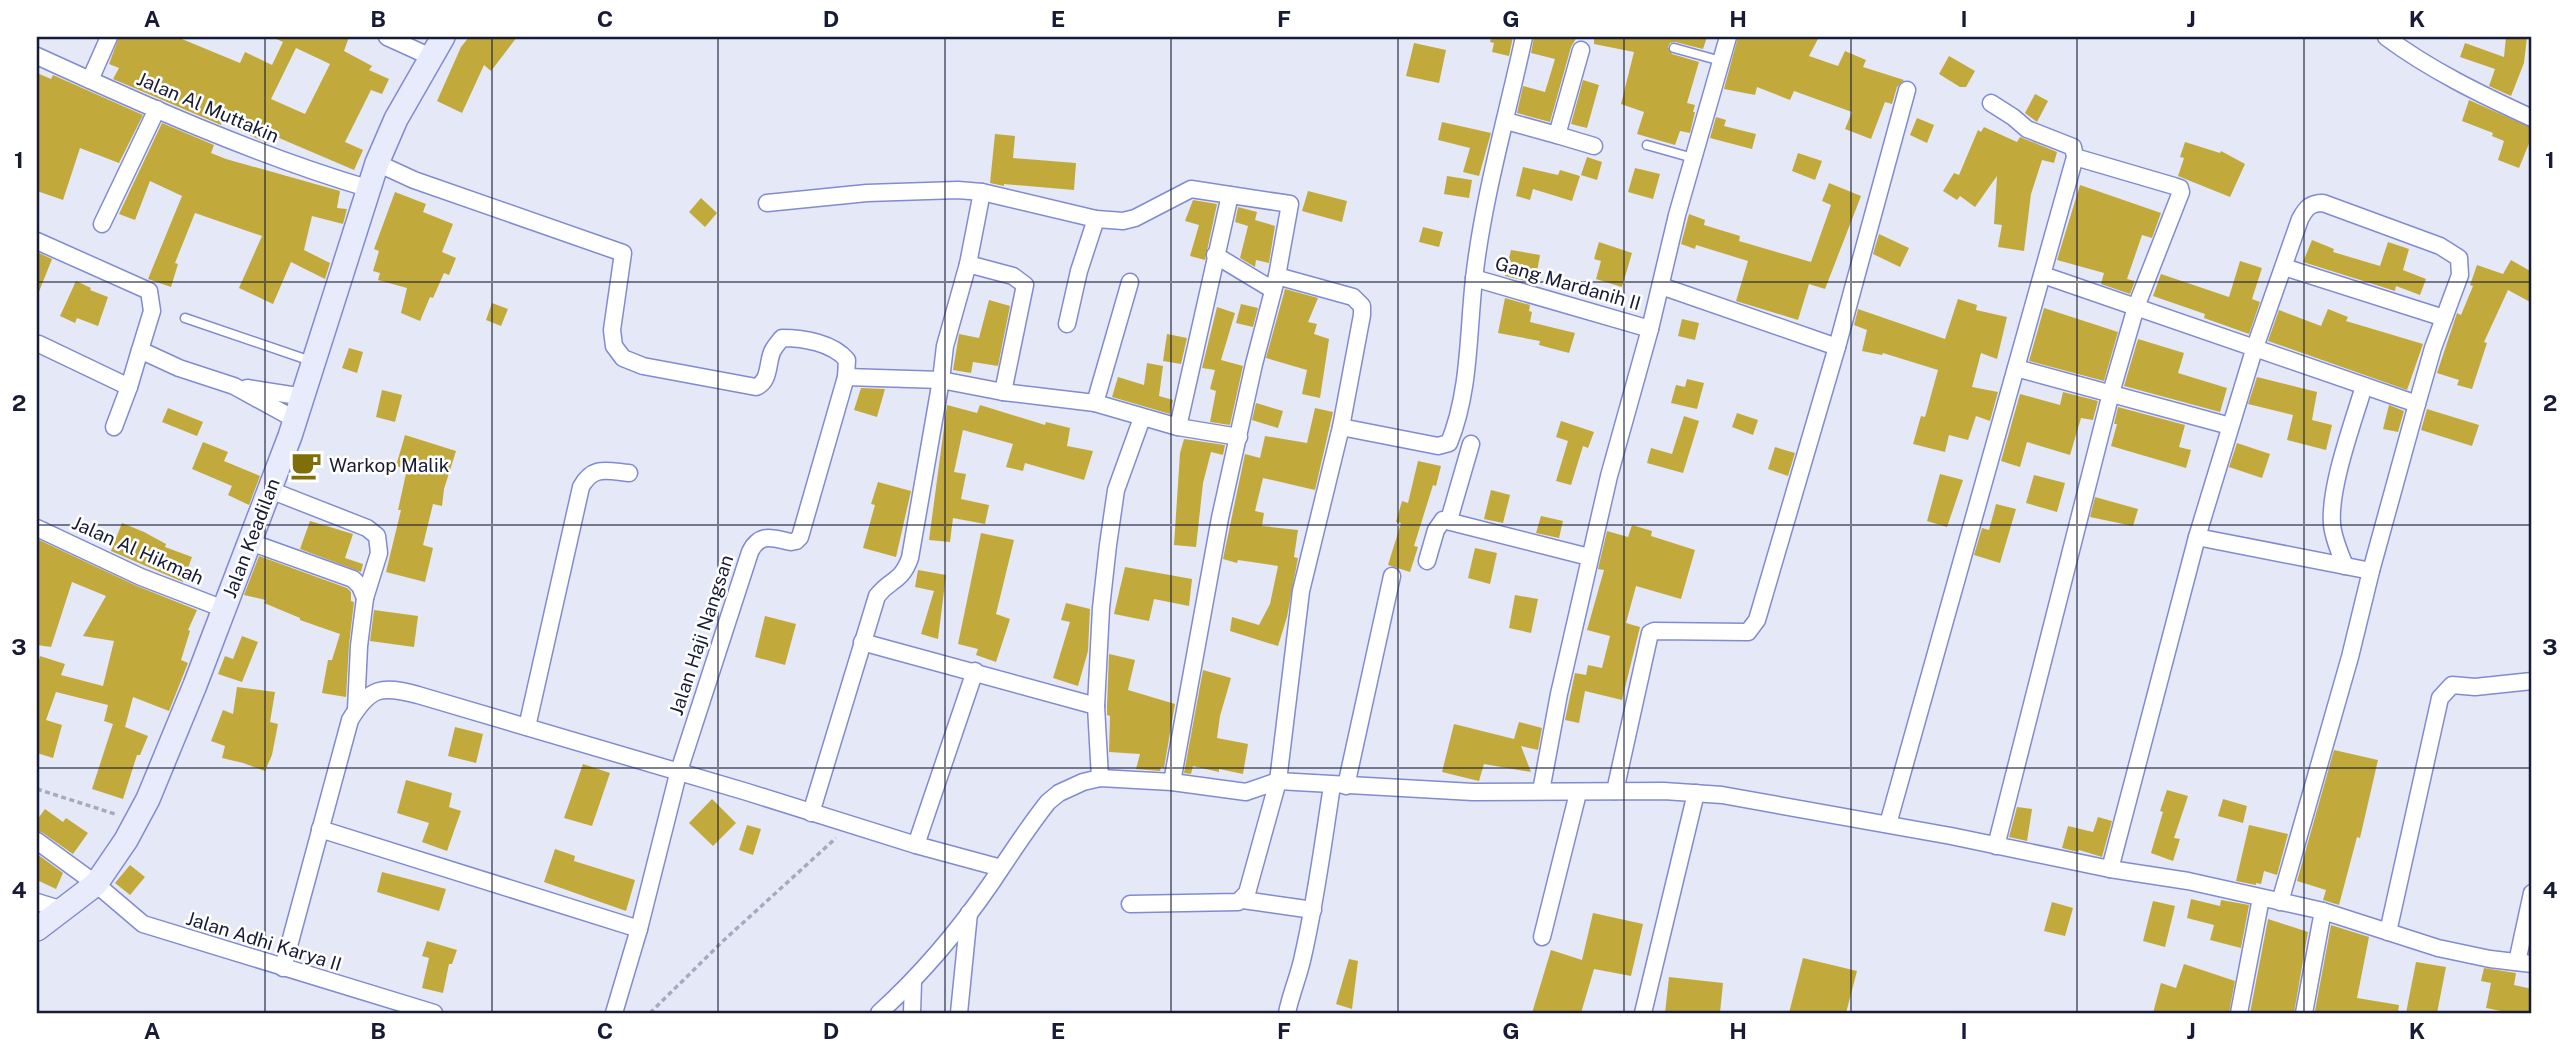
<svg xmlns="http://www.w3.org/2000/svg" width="2569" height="1050" viewBox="0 0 2569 1050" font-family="'Public Sans',sans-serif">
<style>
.building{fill:#c1aa3b;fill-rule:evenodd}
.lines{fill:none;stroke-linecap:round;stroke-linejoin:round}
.lane-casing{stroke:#818bd0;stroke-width:11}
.street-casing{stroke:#818bd0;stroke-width:19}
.secondary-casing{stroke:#818bd0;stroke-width:26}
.path{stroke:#a7aabd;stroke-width:3.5;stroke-dasharray:5 3.5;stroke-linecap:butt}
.lane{stroke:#fff;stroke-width:8}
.street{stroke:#fff;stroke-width:16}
.secondary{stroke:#e8ebfb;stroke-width:23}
.grid{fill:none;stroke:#181b36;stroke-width:2;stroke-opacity:0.55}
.labels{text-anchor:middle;stroke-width:5;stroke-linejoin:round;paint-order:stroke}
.street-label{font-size:19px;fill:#181b36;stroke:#fff}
.poi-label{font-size:19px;fill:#181b36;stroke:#fff;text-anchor:start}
.neatline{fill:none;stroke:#181b36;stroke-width:2.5}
.grid-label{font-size:23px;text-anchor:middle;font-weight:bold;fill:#181b36}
</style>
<rect width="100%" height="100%" fill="#e5e8f7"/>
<!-- building -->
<g class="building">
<path d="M119,37H177L240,63L245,52L272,65L283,42L272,37H349L344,51L372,66L369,70L389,79L382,94L371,90L345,142L363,150L354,170L272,135L268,143L260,140L222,122L221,125L113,79L119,68L109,64ZM296,48L330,64L305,114L271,99Z"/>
<path d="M469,37H517L491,71L484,65L462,113L437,101L461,47Z"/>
<path d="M1491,37H1513L1509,56L1492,52L1494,43L1490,42Z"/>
<path d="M1534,37H1577L1571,47L1550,122L1517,113L1523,86L1545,92L1555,59L1531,53Z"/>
<path d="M1594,37H1707L1703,49L1675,42L1670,43L1668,47L1672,54L1699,62L1687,103L1695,105L1693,112H1695L1690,133L1680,131L1675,145L1637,134L1644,112L1621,104L1634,52L1594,44Z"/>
<path d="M1738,37H1819L1809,56L1838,66L1845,51L1866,60L1863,67L1904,80L1897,87L1892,104L1885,102L1871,139L1845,129L1852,112L1794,91L1790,100L1757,87L1755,95L1724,89Z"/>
<path d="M2506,37H2527L2524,63L2511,96L2489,86L2495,69L2460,57L2465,43L2504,57Z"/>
<path d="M1414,43L1446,50L1439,83L1406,76Z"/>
<path d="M1949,56L1975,71L1966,87H1960L1939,74Z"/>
<path d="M37,73L51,79L53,75L143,115L119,163L80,148L63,200L37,191Z"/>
<path d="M1583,80L1599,85L1587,128L1571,124Z"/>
<path d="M2035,94L2048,101L2037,122L2025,113Z"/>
<path d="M2469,100L2532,128V136L2519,168L2498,160L2504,141L2492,136L2493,133L2462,121Z"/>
<path d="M1716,117L1726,120L1724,126L1756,134L1752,149L1710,138Z"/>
<path d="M1917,118L1934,125L1927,143L1910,135Z"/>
<path d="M1442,122L1491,133L1479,176L1463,172L1470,148L1438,140Z"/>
<path d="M162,123L214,145L211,153L226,159L340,191L337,208L347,209L343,224L312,216L304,250L330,263L325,279L291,262L273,304L239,288L262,236L195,213L175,263L178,264L171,287L148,279L182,196L150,181L135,220L119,214Z"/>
<path d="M1984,127L2017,142L2020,137L2057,152L2054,163L2042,160L2031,194L2024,251L1998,247L2002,225L1994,224L1997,176L1975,207L1960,196L1957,200L1943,191L1954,173L1959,175L1978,130L1981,132Z"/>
<path d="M995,134L1015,136L1013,158L1076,163L1074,190L1004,184V186L990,183Z"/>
<path d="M2185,142L2220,153L2221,151L2245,164L2230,197L2178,176L2184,158L2180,157Z"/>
<path d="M1798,153L1822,161L1815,180L1792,171Z"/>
<path d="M1587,157L1602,162L1597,180L1581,175Z"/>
<path d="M1523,167L1558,175L1560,170L1580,176L1572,201L1533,189L1530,200L1516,196Z"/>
<path d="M1635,168L1660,174L1653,199L1628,192Z"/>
<path d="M1447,176L1472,180L1469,198L1444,194Z"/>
<path d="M1829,183L1861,196L1825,289L1809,284L1798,320L1736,301L1748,261L1696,245L1695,249L1681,244L1689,214L1705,220L1704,225L1740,236L1739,241L1811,262L1831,205L1822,201Z"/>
<path d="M2080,185L2161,213L2152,238L2142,235L2127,279L2135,281L2130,294L2101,284L2104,273L2057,260Z"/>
<path d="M1308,191L1347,201L1342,222L1302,211Z"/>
<path d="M395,192L426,204L423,212L453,224L442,252L456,258L449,275L444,273L433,298L430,297L420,321L401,313L407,288L378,280L380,273L373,271L379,251L374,249Z"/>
<path d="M701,198L717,213L705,227L689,212Z"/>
<path d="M1193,200L1217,204L1205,260L1190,256L1199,225L1185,221Z"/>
<path d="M1238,207L1257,212L1255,220L1275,226L1269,263L1256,260L1255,267L1240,258L1248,226L1235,222Z"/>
<path d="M1423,227L1443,232L1439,247L1419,242Z"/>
<path d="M1879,234L1909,248L1900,267L1873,254Z"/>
<path d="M2312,240L2334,249L2333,252L2380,266L2388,242L2409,249L2403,270L2426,279L2420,295L2396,286L2395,291L2303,262Z"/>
<path d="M1599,242L1632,253L1622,287L1596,279L1601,261L1594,259Z"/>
<path d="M1511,250L1540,255L1535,283L1505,276Z"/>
<path d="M37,252L52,259L38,294H37Z"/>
<path d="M2511,260L2532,272V303L2508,290L2484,342L2487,343L2472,389L2457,385L2459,380L2437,373L2457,313L2461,315L2473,286L2470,285L2477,265L2503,274Z"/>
<path d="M2240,261L2262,268L2252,299L2260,302L2249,334L2204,318L2205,314L2153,296L2161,274L2229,297Z"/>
<path d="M76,281L91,288L90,290L108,297L98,326L77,318L75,323L60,316Z"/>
<path d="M1285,289L1318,298L1308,322L1317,324L1314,334L1329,339L1320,398L1302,394L1307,370L1266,358Z"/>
<path d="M1505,298L1530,305L1529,311L1532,312L1530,322L1575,333L1569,353L1539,345L1540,341L1498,333Z"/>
<path d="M1958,299L1977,305L1976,310L2007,317L1997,359L1981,353L1972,387L1998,392L1990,421L1976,416L1968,440L1949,435L1945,452L1913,444L1921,416L1925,417L1938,370L1883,353L1882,355L1862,351L1867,330L1854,325L1858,309L1945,339Z"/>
<path d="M989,300L1010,306L998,366L973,362L971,373L953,370L959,334L979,338Z"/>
<path d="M492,303L508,309L501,326L486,320Z"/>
<path d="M1241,304L1258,308L1253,327L1236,323Z"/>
<path d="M1217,307L1235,313L1221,360L1243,366L1230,425L1210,422L1216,391L1210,389L1215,370L1202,368Z"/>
<path d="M2044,308L2118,332L2104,381L2029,361Z"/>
<path d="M2328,309L2348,317L2346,321L2423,344L2407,390L2268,341L2279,310L2321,326Z"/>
<path d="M1682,319L1699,323L1695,340L1678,336Z"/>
<path d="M1167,334L1187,338L1181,364L1163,361Z"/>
<path d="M2138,339L2184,353L2178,373L2227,388L2220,412L2124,386Z"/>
<path d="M349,348L363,352L357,373L342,368Z"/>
<path d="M1147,363L1163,366L1159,396L1173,400L1170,414L1112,397L1118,377L1144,385Z"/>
<path d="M2257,377L2317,392L2312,420L2332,425L2326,450L2287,440L2293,415L2248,404Z"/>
<path d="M1687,379L1704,383L1697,409L1671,403L1676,385L1685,387Z"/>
<path d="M861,388L885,389L877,417L854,410Z"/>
<path d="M382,390L402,395L395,422L376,417Z"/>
<path d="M2063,392L2098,401L2093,420L2081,418L2070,455L2027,442L2020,467L2001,461L2020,394L2060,405Z"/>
<path d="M1256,403L1283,411L1278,428L1252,420Z"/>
<path d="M947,405L977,413L980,405L1045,425L1046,422L1070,428L1067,446L1093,451L1084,480L1025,463L1023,471L1006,467L1013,444L963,430L954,472L966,474L961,499L989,505L985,524L953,518L950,542L929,540Z"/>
<path d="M2389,405L2404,411L2398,432L2383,429Z"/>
<path d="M2118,407L2185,425L2179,447L2191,450L2186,468L2111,446L2117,424H2114Z"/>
<path d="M168,408L203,422L197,436L162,422Z"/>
<path d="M1315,408L1333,412L1315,490L1263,478L1255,511L1264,513L1262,526L1298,530L1294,557L1298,558L1287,617L1278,646L1230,631L1232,617L1259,625L1270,604L1278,566L1238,560L1237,563L1223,559L1245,454L1260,458L1265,436L1307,443Z"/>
<path d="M2427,409L2479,425L2472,446L2421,430Z"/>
<path d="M1737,413L1758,420L1753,435L1732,427Z"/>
<path d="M1684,416L1699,421L1683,473L1647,463L1651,448L1672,454Z"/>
<path d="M1561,421L1594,432L1588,448L1583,446L1571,485L1556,481L1568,441L1556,437Z"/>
<path d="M405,435L456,451L444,489L442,506L433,504L423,545L433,548L425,582L386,572L401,510H398L407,469L396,466Z"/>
<path d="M1184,439L1225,445L1223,455L1211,452L1203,483L1196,547L1174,545L1180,453Z"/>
<path d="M203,442L228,452L224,461L260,476L249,505L228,495L232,486L192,469Z"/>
<path d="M2237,443L2270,454L2262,478L2229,467Z"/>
<path d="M1775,447L1795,453L1788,476L1768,469Z"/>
<path d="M1418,461L1441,466L1436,486L1433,485L1414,546L1418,547L1410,572L1388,565L1401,523L1396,522L1402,501L1408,503Z"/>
<path d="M1940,474L1963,480L1947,527L1927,521Z"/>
<path d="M2034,475L2065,483L2057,512L2026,503Z"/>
<path d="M878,482L911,491L896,557L863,548L875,505L871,504Z"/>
<path d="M1491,490L1510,495L1503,523L1484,519Z"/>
<path d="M2095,497L2138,509L2133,526L2090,517Z"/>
<path d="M1996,504L2016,509L2000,563L1974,555L1982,528L1989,530Z"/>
<path d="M1541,516L1563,521L1559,538L1536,533Z"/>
<path d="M310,521L353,534L345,558L363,564L361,572L300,549Z"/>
<path d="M122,523L144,532L166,544L165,547L192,557L183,582L111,551Z"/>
<path d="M1632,525L1652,531L1651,536L1695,550L1681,599L1636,586L1626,623L1640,627L1622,700L1585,691L1579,723L1565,720L1575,673L1586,675L1588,665L1602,668L1610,636L1587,630L1604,570L1598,569L1607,531L1628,537Z"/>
<path d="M981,533L1014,540L996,614L1010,619L996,662L976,655L978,649L958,644Z"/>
<path d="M37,539L137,586L197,610L188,630L190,631L181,660L188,663L169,711L133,697L125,727L148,736L140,755H137L123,799L92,789L113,724L104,721L108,705L56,692L46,720L62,725L53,758L37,753V667L40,656L65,664L61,675L103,686L114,641L83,636L106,596L72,582L51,647L37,645Z"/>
<path d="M1475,548L1497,553L1490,584L1468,578Z"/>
<path d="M259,556L347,588L351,592V601L354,602L349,645L346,697L322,693L328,660H332L340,634L300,620V618L264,603L266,600L244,595Z"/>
<path d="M1125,567L1192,579L1189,606L1154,599L1149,621L1114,614Z"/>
<path d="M918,570L946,575L938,639L921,634L934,591L915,587Z"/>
<path d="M1515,595L1538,599L1531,633L1509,628Z"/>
<path d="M1066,603L1090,609L1088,651L1078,686L1053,678L1070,622L1061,620Z"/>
<path d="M374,610L418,616L414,647L370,641Z"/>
<path d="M765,616L796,624L785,665L755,657Z"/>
<path d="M242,636L258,642L242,682L218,674L225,656L233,659Z"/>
<path d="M1109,654L1135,660L1128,690L1175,704L1164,768L1161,767L1160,771L1136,769L1140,754L1109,752L1110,716L1107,715V706Z"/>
<path d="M1203,670L1231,678L1220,716L1217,738L1248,744L1243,774L1219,769V772L1193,766L1191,774L1184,773Z"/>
<path d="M237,687L275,692L270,722L278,724L272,755L265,771L243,763L222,758L225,746L211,741L223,710L233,714Z"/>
<path d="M1519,722L1542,728L1538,750L1521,746L1531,772L1484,764L1479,781L1442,772L1454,724L1514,739Z"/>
<path d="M455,727L483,734L476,763L448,756Z"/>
<path d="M2334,750L2378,760L2360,838L2357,837L2339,905L2323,900L2326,890L2297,881Z"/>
<path d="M583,764L610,773L592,826L564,818Z"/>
<path d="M406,780L452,793L449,807L461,811L447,851L422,842L429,823L397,813Z"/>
<path d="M2167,790L2188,796L2174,838L2180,839L2173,861L2151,853L2163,812L2160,811Z"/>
<path d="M712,799L736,823L713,846L689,823Z"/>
<path d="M2223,799L2247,806L2243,823L2218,816Z"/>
<path d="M2017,807L2032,809L2027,841L2009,837Z"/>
<path d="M45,809L63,822L66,818L88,833L73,854L43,833L37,831V820Z"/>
<path d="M2098,817L2112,821L2102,857L2079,850L2078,852L2062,848L2068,826L2093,832Z"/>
<path d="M747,825L761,829L753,855L739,850Z"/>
<path d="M2249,825L2288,834L2277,875L2264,871L2261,884L2256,883V885L2236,881Z"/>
<path d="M555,849L575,856L574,861L635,880L626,911L544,882Z"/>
<path d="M37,854L63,873L56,889L37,880Z"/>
<path d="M130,865L145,877L130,895L115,883Z"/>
<path d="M382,872L446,889L439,911L377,892Z"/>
<path d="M2191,899L2220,906L2221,900L2249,905L2241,948L2210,940L2214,925L2187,918Z"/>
<path d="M2153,901L2175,906L2165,947L2143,941Z"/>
<path d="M2052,902L2073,908L2065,936L2044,931Z"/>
<path d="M1593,913L1643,924L1631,976L1594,969L1581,1013H1532L1551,950L1582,960Z"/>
<path d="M2268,919L2308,932L2294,1013H2250Z"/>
<path d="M2331,925L2369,937L2357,998L2399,1005L2398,1013H2327L2315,1011Z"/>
<path d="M427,941L457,950L452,964H449L443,993L422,988L429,958L422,956Z"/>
<path d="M1803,958L1857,971L1846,1013H1789Z"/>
<path d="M1349,959L1358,961L1352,1009L1336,1004Z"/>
<path d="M2416,962L2446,967L2437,1013H2406Z"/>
<path d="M2184,964L2235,981L2229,1013H2153L2161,983L2176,988Z"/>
<path d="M2484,968L2516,973L2514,985L2532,989V1013H2511L2486,1008L2491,983L2481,981Z"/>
<path d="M1669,977L1723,983L1720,1013H1665Z"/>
</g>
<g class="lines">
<!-- lane casing -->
<g class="lane-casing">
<g id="lane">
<path d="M1674,48L1721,61"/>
<path d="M1647,145L1693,158"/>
<path d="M185,318L311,361"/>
</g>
</g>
<!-- street casing -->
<g class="street-casing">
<g id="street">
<path d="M387,37L431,57"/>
<path d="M2386,37C2430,70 2482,95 2532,118"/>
<path d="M37,56C144,105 253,154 367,188"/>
<path d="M90,80L109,37"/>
<path d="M1506,121L1557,135L1581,50"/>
<path d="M1557,135L1594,146"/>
<path d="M377,163L414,180L623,253L612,330L614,346L623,358L643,366L756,387C770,381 767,365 772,352C774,347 778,343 782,338C804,338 833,343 847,360L846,377L800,537L796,541L791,542C772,538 760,532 750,552L678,774L639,929L614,1013"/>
<path d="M767,203L867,193L958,190L982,192L1096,219L1123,221L1135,218L1191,189L1290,204L1277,276L1254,364L1220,518L1172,782"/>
<path d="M102,224L157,109"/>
<path d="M37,241L149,291L152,311L140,350L179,368L234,386L296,420"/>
<path d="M1215,255L1273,290"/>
<path d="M968,264L1013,276L1025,285L1003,392"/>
<path d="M2284,267L2444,318"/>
<path d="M2043,275L2417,404"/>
<path d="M1474,278L1650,329"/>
<path d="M1661,286L1837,347"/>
<path d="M1067,324L1079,271L1096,219"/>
<path d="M39,344L129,387L140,350"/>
<path d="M2016,368L2230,426"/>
<path d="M846,377L941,380L1003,392L1095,403L1178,427L1239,437"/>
<path d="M247,388L304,397"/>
<path d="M1095,403L1130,282"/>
<path d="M114,427L129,387"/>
<path d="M1178,427L1230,195"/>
<path d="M1341,427L1438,446L1449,443C1470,392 1468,333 1474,279C1483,198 1507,116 1524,37"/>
<path d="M270,490L367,528L377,536L379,553L365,598"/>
<path d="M1449,520L1471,444"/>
<path d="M37,528L141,577L224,609"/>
<path d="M2197,537L2371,571"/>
<path d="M250,542L353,579L360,586L365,598L359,646L356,710"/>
<path d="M1427,561L1436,530L1443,520L1589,557"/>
<path d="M2345,566C2340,553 2333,538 2332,524C2329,487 2353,423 2364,386"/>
<path d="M862,642L1096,706"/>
<path d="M527,727L581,487C593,465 607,471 629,473"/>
<path d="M1100,778L1096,706L1101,608L1108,545L1116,490L1142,418"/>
<path d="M1346,786L1392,576"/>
<path d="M1541,791L1559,694L1609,476L1650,329L1677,215L1728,37"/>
<path d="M1615,791L1650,633L1654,631L1748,632L1757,620L1837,347L1907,90"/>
<path d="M811,813L877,596C891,578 901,583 910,558L941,380L945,346L968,264L982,192"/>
<path d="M1888,824L2075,157L2073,147L2027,129L2013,117L1991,103"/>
<path d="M320,829L639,929"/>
<path d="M37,841L96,884L143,924L434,1013"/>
<path d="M916,845L975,671"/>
<path d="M1996,846L2111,393L2136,307L2181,192L2180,188L2174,186L2075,157"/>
<path d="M2110,869L2197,537L2254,350L2300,219C2306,208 2310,203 2323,203L2440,246L2459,258L2460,275L2433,348L2417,404L2371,571L2350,657L2280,902"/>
<path d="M1243,900L1313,910"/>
<path d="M37,902L63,910"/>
<path d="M1130,904L1238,902L1247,893L1278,781L1301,591L1341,427L1362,315V306L1353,297L1277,276"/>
<path d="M2388,932L2440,698L2452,685L2475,687L2532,681"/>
<path d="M1542,937L1578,793"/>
<path d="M2517,962L2532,893"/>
<path d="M283,968L350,720C370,687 381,685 418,695L747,792L916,845L1001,868"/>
<path d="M879,1013C922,974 959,930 992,882C1010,855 1028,827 1048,802L1059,793L1083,782L1100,778L1172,782L1246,792L1278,781L1473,792L1664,791L1722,795L1951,836L2110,869L2188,881L2323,911L2438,948L2490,959L2532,964"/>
<path d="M912,1013L913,981"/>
<path d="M959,1013L969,913"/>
<path d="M1287,1013C1291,993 1299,976 1303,956C1316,900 1323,843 1332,786"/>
<path d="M1643,1013L1696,793"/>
<path d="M2239,1013L2261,898"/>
<path d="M2304,1013L2323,911"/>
</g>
</g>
<!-- secondary casing -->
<g class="secondary-casing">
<path id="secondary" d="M37,929L96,884L126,840L148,799L195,685L290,436L377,163L396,119L443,37"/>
</g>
<!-- path -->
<g class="path">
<path d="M37,789L118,815"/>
<path d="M650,1013L723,941L836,838"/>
</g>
<!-- lane -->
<use href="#lane" class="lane"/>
<!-- street -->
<use href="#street" class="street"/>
<!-- secondary -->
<use href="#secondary" class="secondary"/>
</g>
<!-- grid -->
<path class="grid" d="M265,37V1013M492,37V1013M718,37V1013M945,37V1013M1171,37V1013M1398,37V1013M1624,37V1013M1851,37V1013M2077,37V1013M2304,37V1013M37,282H2532M37,525H2532M37,768H2532"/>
<!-- icons -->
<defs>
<g id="cafe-bare" transform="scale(2.415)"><path d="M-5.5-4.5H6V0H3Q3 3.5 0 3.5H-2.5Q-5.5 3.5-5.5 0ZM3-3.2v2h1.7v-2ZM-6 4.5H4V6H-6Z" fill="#806e0b" stroke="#fff" stroke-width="2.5" paint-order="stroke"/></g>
</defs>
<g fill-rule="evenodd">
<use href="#cafe-bare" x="306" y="465"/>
</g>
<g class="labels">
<!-- street labels -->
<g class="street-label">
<text transform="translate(208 107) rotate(23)" y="7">Jalan Al Muttakin</text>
<text transform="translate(1568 283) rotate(16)" y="7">Gang Mardanih II</text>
<text transform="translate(251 538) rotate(-69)" y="7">Jalan Keadilan</text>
<text transform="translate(138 550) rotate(24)" y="7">Jalan Al Hikmah</text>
<text transform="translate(701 635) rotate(-72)" y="7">Jalan Haji Nangsan</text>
<text transform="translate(264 941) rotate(17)" y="7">Jalan Adhi Karya II</text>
</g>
<!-- poi labels -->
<g class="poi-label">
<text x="329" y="472">Warkop Malik</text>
</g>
</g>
<!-- border -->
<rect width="2569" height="1050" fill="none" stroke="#ffffff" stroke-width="77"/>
<rect x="38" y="38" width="2492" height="974" class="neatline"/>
<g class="grid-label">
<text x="152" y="27">A</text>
<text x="378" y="27">B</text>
<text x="605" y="27">C</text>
<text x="831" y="27">D</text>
<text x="1058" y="27">E</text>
<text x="1284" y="27">F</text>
<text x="1511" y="27">G</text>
<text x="1738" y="27">H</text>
<text x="1964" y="27">I</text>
<text x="2191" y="27">J</text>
<text x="2417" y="27">K</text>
<text x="19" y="168">1</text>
<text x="2550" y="168">1</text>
<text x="19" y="411">2</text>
<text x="2550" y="411">2</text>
<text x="19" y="655">3</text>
<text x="2550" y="655">3</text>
<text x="19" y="898">4</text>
<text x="2550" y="898">4</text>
<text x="152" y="1039">A</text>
<text x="378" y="1039">B</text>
<text x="605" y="1039">C</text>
<text x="831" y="1039">D</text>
<text x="1058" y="1039">E</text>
<text x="1284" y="1039">F</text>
<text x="1511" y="1039">G</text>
<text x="1738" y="1039">H</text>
<text x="1964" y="1039">I</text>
<text x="2191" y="1039">J</text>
<text x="2417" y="1039">K</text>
</g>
</svg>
